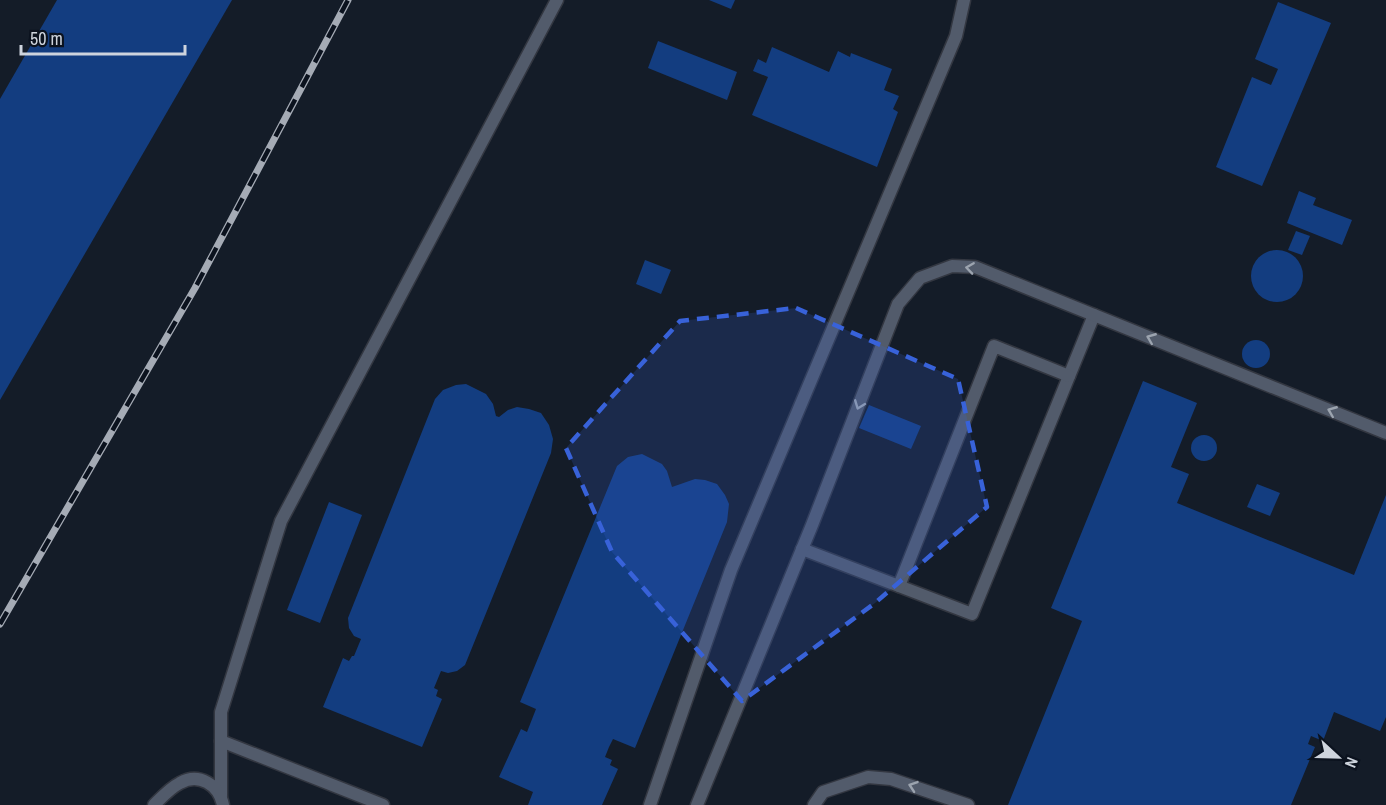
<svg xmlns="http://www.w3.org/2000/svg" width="1386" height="805" viewBox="0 0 1386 805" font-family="'Archivo Narrow',sans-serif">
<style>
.building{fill:#133d80}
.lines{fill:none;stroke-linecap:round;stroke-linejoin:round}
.lane-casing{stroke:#333741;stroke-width:15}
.lane{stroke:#525b6b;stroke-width:12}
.rail-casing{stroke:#a5abb5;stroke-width:7}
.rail{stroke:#0b121e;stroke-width:4.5;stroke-dasharray:14;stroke-linecap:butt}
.oneway{stroke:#9ca4af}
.marked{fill:#3862d9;fill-opacity:0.2;stroke:#3862d9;stroke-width:4.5;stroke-dasharray:12 8;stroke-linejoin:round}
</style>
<rect width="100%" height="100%" fill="#141c28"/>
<!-- building -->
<g class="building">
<path d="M57,0H232L0,400V99Z"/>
<path d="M709,0H735L731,9Z"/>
<path d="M1278,2L1331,23L1262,186L1216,167L1252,77L1271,85L1278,69L1255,59Z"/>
<path d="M658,41L737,72L727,100L648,68Z"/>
<path d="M772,47L829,72L838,51L850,57L851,53L892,69L884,90L899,96L893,109L898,112L877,167L752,115L768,77L753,71L758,59L766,63Z"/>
<path d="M1299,191L1316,198L1313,205L1352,220L1342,245L1287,223Z"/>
<path d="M1296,231L1310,236L1302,255L1288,250Z"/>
<circle cx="1277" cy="276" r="26"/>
<path d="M645,260L671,270L661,294L636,284Z"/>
<circle cx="1256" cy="354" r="14"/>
<path d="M1143,381L1197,403L1171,467L1189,474L1177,503L1354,575L1386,495V717L1380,731L1334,712L1323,741L1311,736L1308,744L1315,747L1291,805H1008L1082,621L1051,608Z"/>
<path d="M466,384L486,394L493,404L496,416L499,417L508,410L517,407L529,409L541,413L549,425L553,439L551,453L465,665L457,671L448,673L441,671L434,688L438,690L436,696L442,699L422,747L323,707L343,658L349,661L352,656H354L361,639L354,636L349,628L348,618L435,399L443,390L456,385Z"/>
<path d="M869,405L921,426L911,449L859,428Z"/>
<circle cx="1204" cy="448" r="13"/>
<path d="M642,454L662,464L667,471L672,487L695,479L705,480L717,484L725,495L729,504L727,522L635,748L613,739L609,747L605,757L612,760L610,765L618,769L602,805H528L533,792L499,777L521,729L527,732L536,709L520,702L617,466L628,457Z"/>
<path d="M1257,484L1280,493L1270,516L1247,507Z"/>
<path d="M329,502L362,515L320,623L287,610Z"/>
</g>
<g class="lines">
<!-- lane casing -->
<g class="lane-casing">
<g id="lane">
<path d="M802,549L972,614L1094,315"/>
<path d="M899,586L994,346L1069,376"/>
<path d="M221,741L383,805"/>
<path d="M221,796V712L281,521L557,0"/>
<path d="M154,805C162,797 170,788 180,783C199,772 219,785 223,805"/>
<path d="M650,805L731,570L956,36L964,0"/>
<path d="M697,805L812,525L898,304L920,278L952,266L975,267L1386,433"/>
<path d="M814,805L823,792L868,777L891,779L968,805"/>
</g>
</g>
<!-- lane -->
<use href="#lane" class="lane"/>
<!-- rail casing -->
<g class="rail-casing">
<path id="rail" d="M0,624L195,288L348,0"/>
</g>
<!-- rail -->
<use href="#rail" class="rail"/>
</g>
<!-- one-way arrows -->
<defs><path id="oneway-chevron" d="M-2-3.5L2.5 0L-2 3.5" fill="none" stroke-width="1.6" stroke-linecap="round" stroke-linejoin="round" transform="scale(1.5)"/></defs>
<g class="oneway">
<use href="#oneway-chevron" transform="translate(970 268) rotate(-172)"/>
<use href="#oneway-chevron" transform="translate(1151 338) rotate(-158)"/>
<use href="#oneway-chevron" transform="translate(859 405) rotate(111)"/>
<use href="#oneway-chevron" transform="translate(1332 411) rotate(-158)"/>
<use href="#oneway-chevron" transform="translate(913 786) rotate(-161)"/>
</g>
<!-- marked area -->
<path class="marked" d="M796,308L958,379L987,507L875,603L742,701L612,552L566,448L680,321Z"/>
<!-- north arrow -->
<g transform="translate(1338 757) rotate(112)" stroke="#0b121e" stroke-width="4.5" paint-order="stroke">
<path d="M0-4.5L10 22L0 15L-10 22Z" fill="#ced4dd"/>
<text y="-9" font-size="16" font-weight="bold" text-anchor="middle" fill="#ced4dd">N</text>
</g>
<!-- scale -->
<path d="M21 45v9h164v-9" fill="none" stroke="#ced4dd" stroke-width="3"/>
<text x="30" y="45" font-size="18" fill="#ced4dd" stroke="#0b121e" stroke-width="4.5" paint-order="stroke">50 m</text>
</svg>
